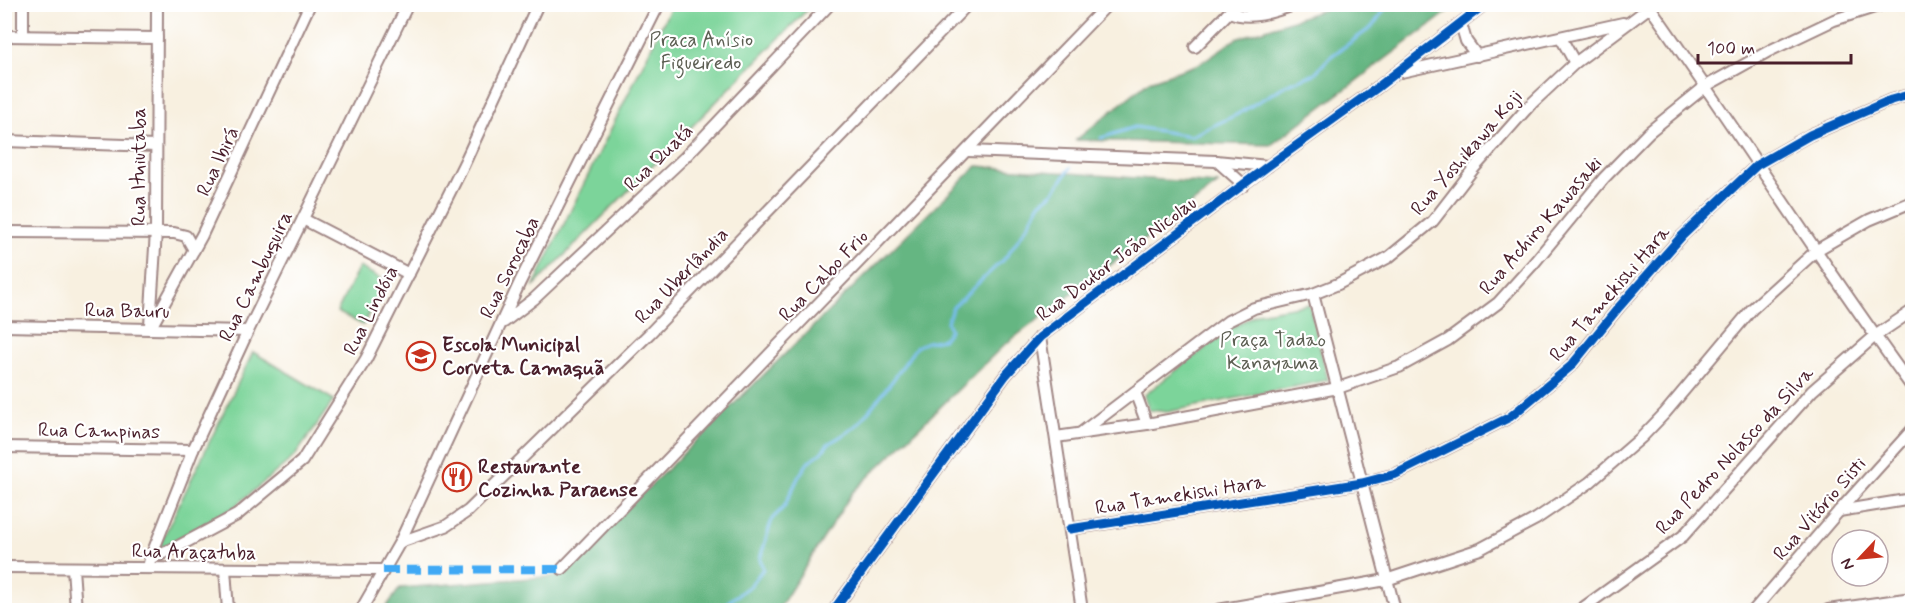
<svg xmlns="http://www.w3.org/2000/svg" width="1917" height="615" viewBox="0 0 1917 615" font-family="Mynerve,sans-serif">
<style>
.green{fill:#7cd49a;stroke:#637a62;stroke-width:1.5}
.forest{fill:#65b682;stroke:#586a56;stroke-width:1.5}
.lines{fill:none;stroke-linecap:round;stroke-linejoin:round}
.stream{stroke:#78beef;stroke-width:3}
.minor-casing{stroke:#a18886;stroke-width:14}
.minor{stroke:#fff;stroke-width:10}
.quiet{stroke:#3fa9f5;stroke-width:8;stroke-dasharray:15 8;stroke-linecap:butt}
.cycleway-casing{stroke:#fff;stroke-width:13}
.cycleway{stroke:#0057b8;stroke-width:9}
.labels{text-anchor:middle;stroke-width:4.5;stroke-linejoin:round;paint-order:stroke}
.park-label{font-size:20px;fill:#5c5e52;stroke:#fff}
.street-label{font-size:20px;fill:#4a1f2b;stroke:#fff}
.poi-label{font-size:20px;font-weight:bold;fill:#4a1f2b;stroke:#fff;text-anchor:start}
</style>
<rect width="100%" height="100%" fill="#fff"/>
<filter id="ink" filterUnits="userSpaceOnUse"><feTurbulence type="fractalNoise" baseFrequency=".0167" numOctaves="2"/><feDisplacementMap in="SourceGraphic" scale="12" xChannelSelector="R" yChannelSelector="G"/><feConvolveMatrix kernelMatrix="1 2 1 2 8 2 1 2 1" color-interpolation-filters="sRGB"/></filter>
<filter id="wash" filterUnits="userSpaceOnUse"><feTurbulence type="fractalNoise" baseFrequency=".008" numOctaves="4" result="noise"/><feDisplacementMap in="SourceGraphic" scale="24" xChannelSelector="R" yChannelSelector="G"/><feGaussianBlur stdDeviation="1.35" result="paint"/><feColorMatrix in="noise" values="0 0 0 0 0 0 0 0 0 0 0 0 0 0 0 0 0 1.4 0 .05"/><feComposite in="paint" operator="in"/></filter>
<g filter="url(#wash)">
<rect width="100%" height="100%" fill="#f8f0e0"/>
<!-- green -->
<g class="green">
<path d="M672,5H812L533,287Z"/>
<path d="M359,267L386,281L363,325L337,312Z"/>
<path d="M1309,304L1328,380L1167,412L1149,410L1144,395L1233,327L1258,313Z"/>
<path d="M253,352L334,400L295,456L233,508L157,550Z"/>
</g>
<!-- forest -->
<g class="forest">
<path d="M1341,4L1457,5L1271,145L1076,140L1149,81L1199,64L1236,39Z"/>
<path d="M977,166L1218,184L1003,346L852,493L778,610H384L400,588L558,576Z"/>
</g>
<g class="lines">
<!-- stream -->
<g class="stream">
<path d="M1101,138L1135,127L1191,136L1236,115L1288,84L1314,74L1330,57L1372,27L1388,4"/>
<path d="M724,610L728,602L750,586L763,569L760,559L772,519L784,507L799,476L809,461L821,453L828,444L848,432L859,423L893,380L916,347L927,342L943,339L950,330L947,321L953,307L1006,257L1030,222L1040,203L1053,193L1070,168"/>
</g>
</g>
</g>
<g filter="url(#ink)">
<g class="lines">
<!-- minor casing -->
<g class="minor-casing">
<g id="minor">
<path d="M1650,7C1739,133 1821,263 1912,387"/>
<path d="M1230,12C1251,22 1277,10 1298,4"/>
<path d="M1461,24L1466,41L1477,56"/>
<path d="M4,36L157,38"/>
<path d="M23,36V4"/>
<path d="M1561,38L1575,63"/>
<path d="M1195,47L1237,4"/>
<path d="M1401,72L1623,23"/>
<path d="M4,141L156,146"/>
<path d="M968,151L1216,161L1268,166"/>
<path d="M1217,161L1244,185"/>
<path d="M303,219L409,274"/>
<path d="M4,232L174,233L186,236L194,250"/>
<path d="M1313,294L1395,610"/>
<path d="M504,322L534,299L685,157L830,4"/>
<path d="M150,325L156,232L157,4"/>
<path d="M4,326L248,331"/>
<path d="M150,329L202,235L310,4"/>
<path d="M1040,337L1082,610"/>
<path d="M1135,392L1147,424"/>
<path d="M1082,432L1228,321L1254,308L1313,294L1338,284L1389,257L1433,221L1474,168L1529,106L1575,63L1654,4"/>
<path d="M1056,437L1147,424L1338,388L1399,367L1448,340L1498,303L1534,263L1604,178L1649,132L1706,86L1769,51L1834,20L1884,4"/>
<path d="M4,447L193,450"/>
<path d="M1839,511L1912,499"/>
<path d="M1070,529L1362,483L1396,474L1510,417L1571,366L1619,307L1682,236L1757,165L1810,135L1891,100L1912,94"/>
<path d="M400,542L446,526L468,511L650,333L968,4"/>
<path d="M150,559L175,548L237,515L302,461L366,359L464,164L538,4"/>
<path d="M4,567L383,570"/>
<path d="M73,568L76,610"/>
<path d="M148,568L150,559L193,450L248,331L408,4"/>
<path d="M225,569L228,610"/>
<path d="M562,569L1108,4"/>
<path d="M836,607L1005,376L1040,337L1268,166L1378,87L1485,4"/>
<path d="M361,610L400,542L520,282L659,4"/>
<path d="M1218,610L1386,580L1480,549L1536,519L1589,483L1642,437L1665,413L1752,309L1817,250L1869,220L1912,202"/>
<path d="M1580,610L1683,536L1812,391L1875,336L1912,311"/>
<path d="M1754,610L1839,511L1912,430"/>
<path d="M1828,610L1912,598"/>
</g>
</g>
<!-- minor -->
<use href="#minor" class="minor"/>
<!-- quiet -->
<path class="quiet" d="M383,570L562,569"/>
<!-- cycleway casing -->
<g class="cycleway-casing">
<g id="cycleway">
<path d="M1070,529L1362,483L1396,474L1510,417L1571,366L1619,307L1682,236L1757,165L1810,135L1891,100L1912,94"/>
<path d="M836,607L1005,376L1040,337L1268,166L1378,87L1485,4"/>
</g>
</g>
<!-- cycleway -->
<use href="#cycleway" class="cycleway"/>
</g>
</g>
<!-- icons -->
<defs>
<g id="school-ring" transform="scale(1.5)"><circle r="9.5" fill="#fff" stroke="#c8321e" stroke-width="1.5"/><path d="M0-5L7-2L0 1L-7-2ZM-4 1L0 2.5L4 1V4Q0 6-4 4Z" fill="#c8321e"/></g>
<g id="restaurant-ring" transform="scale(1.5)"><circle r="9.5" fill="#fff" stroke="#c8321e" stroke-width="1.5"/><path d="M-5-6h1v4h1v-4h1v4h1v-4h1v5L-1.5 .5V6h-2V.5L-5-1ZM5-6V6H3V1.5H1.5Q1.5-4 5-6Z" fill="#c8321e"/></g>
</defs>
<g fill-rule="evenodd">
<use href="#school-ring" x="421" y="356"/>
<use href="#restaurant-ring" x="457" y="477"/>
</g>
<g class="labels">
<!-- park labels -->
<g class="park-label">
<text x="701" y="46">Praca Anísio<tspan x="701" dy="23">Figueiredo</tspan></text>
<text x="1273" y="346">Praça Tadao<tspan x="1273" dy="23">Kanayama</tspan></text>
</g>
<!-- street labels -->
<g class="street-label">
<text transform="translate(1466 152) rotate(-49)" y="7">Rua Yoshikawa Koji</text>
<text transform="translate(658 157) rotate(-44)" y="7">Rua Quatá</text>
<text transform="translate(217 161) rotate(-65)" y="7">Rua Ibirá</text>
<text transform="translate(138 167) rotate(-90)" y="7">Rua Ituiutaba</text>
<text transform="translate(1540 225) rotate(-49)" y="7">Rua Achiro Kawasaki</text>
<text transform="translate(1116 258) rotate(-37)" y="7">Rua Doutor João Nicolau</text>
<text transform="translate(509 267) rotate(-64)" y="7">Rua Sorocaba</text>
<text transform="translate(681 275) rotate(-46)" y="7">Rua Uberlândia</text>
<text transform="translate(823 275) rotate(-46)" y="7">Rua Cabo Frio</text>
<text transform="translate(255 276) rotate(-64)" y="7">Rua Cambuquira</text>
<text transform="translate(1609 293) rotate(-49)" y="7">Rua Tamekishi Hara</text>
<text transform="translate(127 310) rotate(1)" y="7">Rua Bauru</text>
<text transform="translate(370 310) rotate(-63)" y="7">Rua Lindóia</text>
<text transform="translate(99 430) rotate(1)" y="7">Rua Campinas</text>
<text transform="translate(1734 450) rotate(-47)" y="7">Rua Pedro Nolasco da Silva</text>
<text transform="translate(1180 494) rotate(-9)" y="7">Rua Tamekishi Hara</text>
<text transform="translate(1819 508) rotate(-49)" y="7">Rua Vitório Sisti</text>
<text transform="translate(194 551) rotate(1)" y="7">Rua Araçatuba</text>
</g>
<!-- poi labels -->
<g class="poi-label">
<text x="442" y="351">Escola Municipal<tspan x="442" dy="23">Corveta Camaquã</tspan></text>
<text x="478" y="473">Restaurante<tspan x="478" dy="23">Cozinha Paraense</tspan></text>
</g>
</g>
<!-- margin -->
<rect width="1917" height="615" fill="none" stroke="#fff" stroke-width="24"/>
<!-- north arrow -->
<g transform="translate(1860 558) rotate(244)"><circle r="28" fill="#ffffff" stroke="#b7a5aa" stroke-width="1.5"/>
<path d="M0-4.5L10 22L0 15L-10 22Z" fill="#c8321e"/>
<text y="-9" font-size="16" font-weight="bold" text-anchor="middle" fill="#4a1f2b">N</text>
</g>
<!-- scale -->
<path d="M1698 54v9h153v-9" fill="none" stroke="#4a1f2b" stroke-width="3"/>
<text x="1707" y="54" font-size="18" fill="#4a1f2b" stroke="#ffffff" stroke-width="4.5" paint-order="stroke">100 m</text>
</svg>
